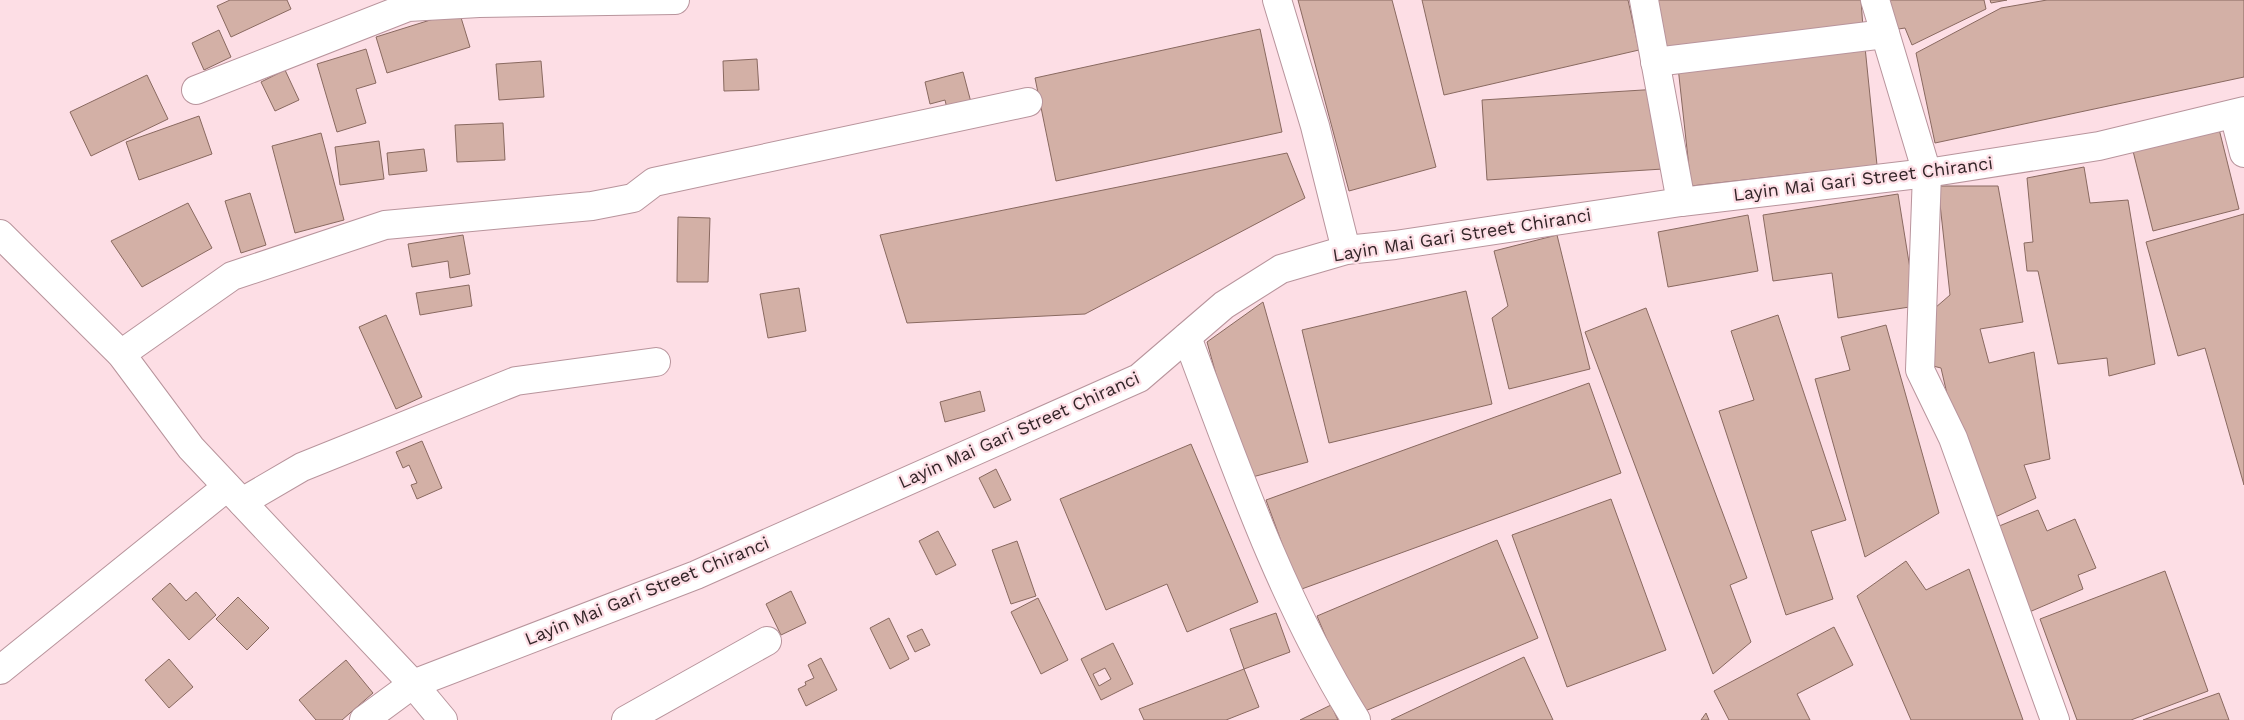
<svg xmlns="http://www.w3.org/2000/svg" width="2244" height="720" viewBox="0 0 2244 720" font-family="'Work Sans',sans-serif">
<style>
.building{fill:#d3b0a6;stroke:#896960;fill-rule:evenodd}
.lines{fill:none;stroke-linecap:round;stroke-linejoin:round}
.street-casing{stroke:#b8949c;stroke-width:30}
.street{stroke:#fff;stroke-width:28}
.labels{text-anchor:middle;stroke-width:4.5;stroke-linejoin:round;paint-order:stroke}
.street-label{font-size:18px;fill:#332528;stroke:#fddee5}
</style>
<rect width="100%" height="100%" fill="#fddee5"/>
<!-- building -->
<g class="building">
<path d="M230,0H287L291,9L231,37L217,6Z"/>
<path d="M1298,0H1392L1436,167L1349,191Z"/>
<path d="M1422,0H1628L1639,50L1444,95Z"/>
<path d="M1652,0H1861L1863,28L1657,48Z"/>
<path d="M1885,0H1984L1986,9L1912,45L1905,28L1892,30Z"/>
<path d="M1990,0H2007L1991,3Z"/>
<path d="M2047,0H2244V77L1935,143L1916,53L2001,8Z"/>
<path d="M459,11L470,47L387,73L376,37Z"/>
<path d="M1260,29L1282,132L1056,181L1035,78Z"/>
<path d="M219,30L231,57L204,70L192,43Z"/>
<path d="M1865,47L1877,165L1691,186L1678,67Z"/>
<path d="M366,49L376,83L356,89L366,123L337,132L317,64Z"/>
<path d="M757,59L759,90L724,91L723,61Z"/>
<path d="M541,61L544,97L499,100L496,64Z"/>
<path d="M285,70L299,100L275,111L261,82Z"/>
<path d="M963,72L973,110L949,117L945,100L930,104L925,82Z"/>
<path d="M147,75L168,119L91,156L70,112Z"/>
<path d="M1659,89L1663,169L1487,180L1482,100Z"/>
<path d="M199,116L212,154L139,180L126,142Z"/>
<path d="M503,123L505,160L457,162L455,125Z"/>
<path d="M2219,129L2239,209L2153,231L2133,151Z"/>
<path d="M321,133L344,220L295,233L272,146Z"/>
<path d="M379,141L384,179L340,185L335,147Z"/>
<path d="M424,149L427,171L389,175L387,153Z"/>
<path d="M1287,153L1305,198L1085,314L907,323L880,235Z"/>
<path d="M2084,167L2090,203L2128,200L2155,364L2109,376L2107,358L2058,364L2038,271H2027L2024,243L2033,242L2027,178Z"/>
<path d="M1938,186H1998L2023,322L1980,329L1989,363L2034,352L2050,459L2024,465L2036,498L1991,519L1957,437L1941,368L1929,365L1928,314L1950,295Z"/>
<path d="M250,193L266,245L241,253L225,201Z"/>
<path d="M1898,194L1916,306L1838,318L1832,273L1773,281L1763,215Z"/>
<path d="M188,203L212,248L142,287L111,241Z"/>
<path d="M2244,214V485L2205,348L2178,356L2146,242Z"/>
<path d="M1748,215L1758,271L1668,287L1658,232Z"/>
<path d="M678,217L710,218L708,282H677Z"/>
<path d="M463,235L470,274L450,278L448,261L412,267L408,244Z"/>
<path d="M1557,235L1590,369L1509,389L1492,318L1508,306L1494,251Z"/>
<path d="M469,285L472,306L420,315L416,293Z"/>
<path d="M799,288L806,331L768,338L760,294Z"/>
<path d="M1466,291L1492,404L1329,443L1302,330Z"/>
<path d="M1263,302L1308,462L1245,479L1207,342Z"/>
<path d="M1646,308L1747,578L1730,585L1751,642L1713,674L1585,332Z"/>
<path d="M386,315L422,397L396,409L359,327Z"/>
<path d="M1778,315L1846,520L1811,531L1833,599L1786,615L1719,411L1754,400L1731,331Z"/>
<path d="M1886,325L1939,513L1865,557L1815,379L1850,370L1841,337Z"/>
<path d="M1589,383L1621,473L1299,590L1266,500Z"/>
<path d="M980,391L985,411L945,422L940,402Z"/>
<path d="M422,441L442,488L417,499L411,485L417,483L409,465L403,468L396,452Z"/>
<path d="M1191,444L1258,602L1187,632L1167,584L1106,610L1060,499Z"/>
<path d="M996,469L1011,500L994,508L979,478Z"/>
<path d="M1611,499L1666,650L1567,687L1512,535Z"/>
<path d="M2038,510L2047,531L2075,519L2096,568L2078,575L2083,589L2027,613L1992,529Z"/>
<path d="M938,531L956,565L936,575L919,541Z"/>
<path d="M1497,540L1538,638L1358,714L1317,616Z"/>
<path d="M1017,541L1036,596L1011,604L992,550Z"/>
<path d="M1906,561L1926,590L1969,569L2023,720H1911L1857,596Z"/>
<path d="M2165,571L2208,691L2131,720H2077L2040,619Z"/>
<path d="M170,583L186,601L196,592L216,615L189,640L152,599Z"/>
<path d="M791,591L806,623L781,635L766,604Z"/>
<path d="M238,597L269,628L247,650L216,619Z"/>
<path d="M1038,598L1068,660L1041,674L1011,612Z"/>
<path d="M1276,613L1290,652L1244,669L1230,629Z"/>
<path d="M889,618L909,659L890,669L870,628Z"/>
<path d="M1834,627L1853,665L1797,694L1810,720H1729L1714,691Z"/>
<path d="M922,629L930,645L915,652L907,636Z"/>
<path d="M1113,643L1133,684L1101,700L1081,659ZM1105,668L1111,679L1099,686L1093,674Z"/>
<path d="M1524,657L1553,720H1391Z"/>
<path d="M821,658L837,690L806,706L798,689L806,685L805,682L814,678L808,665Z"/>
<path d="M169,659L193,687L169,708L145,680Z"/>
<path d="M346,660L373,693L342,720H316L299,700Z"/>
<path d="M1244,669L1259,707L1226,720H1144L1139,709Z"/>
<path d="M2219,693L2229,720H2143Z"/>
<path d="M1331,705L1338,720H1300Z"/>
<path d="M1706,713L1709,720H1701Z"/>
</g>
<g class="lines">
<!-- street casing -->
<g class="street-casing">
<g id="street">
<path d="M1277,0L1315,126L1346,250"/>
<path d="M1644,0L1681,202"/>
<path d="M1875,0L1927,173L1920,370L1953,438L2055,720"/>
<path d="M1655,62L1885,34"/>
<path d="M196,90L408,7L479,3L675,0"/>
<path d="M2234,114L2244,153"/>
<path d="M0,234L121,354L191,448L413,684L443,720"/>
<path d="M1187,337C1236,468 1282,601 1356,720"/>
<path d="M121,354L232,276L385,225L592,206L633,198L654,182L1028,102"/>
<path d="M242,502L302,467L516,381L656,362"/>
<path d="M0,670L227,487"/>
<path d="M364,720L413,684L696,575L1139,378L1224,305L1281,269L1346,250L1395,245L1681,202L1927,173L2099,146L2244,111"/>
<path d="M626,720L767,641"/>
</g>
</g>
<!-- street -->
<use href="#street" class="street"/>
</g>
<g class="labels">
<!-- street labels -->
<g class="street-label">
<text transform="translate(1863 179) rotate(-7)" y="6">Layin Mai Gari Street Chiranci</text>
<text transform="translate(1462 235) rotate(-9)" y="6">Layin Mai Gari Street Chiranci</text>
<text transform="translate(1019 430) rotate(-24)" y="6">Layin Mai Gari Street Chiranci</text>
<text transform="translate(647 591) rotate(-22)" y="6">Layin Mai Gari Street Chiranci</text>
</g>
</g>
</svg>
